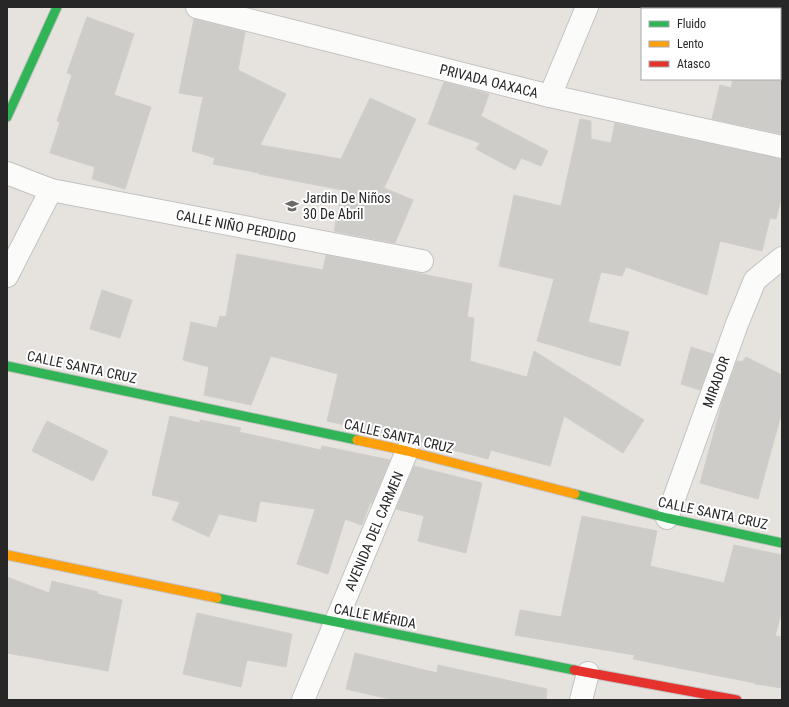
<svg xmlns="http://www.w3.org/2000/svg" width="789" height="707" viewBox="0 0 789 707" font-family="'Roboto Condensed',sans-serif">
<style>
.building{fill:#ceccc9;stroke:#d1ceca}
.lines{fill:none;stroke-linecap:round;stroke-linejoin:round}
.street-casing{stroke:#c3c2c3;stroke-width:24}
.fast-casing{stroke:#c3c2c3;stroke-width:11}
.slow-casing{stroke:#c3c2c3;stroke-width:11}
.jam-casing{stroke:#c3c2c3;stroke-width:11}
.street{stroke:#fbfbfa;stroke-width:22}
.fast{stroke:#30b455;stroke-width:9}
.slow{stroke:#ff9f0a;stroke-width:9}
.jam{stroke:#e5322d;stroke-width:9}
.labels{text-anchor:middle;stroke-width:4;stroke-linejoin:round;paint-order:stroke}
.street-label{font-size:14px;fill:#272727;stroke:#fff}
.poi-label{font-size:14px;fill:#272727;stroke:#fff;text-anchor:start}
</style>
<rect width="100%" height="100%" fill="#e6e3de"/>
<!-- building -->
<g class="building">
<path d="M87,17L134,34L114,95L151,107L125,189L92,179L95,167L50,153L60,122L57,121L72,75L67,73Z"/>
<path d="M194,19L245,32L238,70L286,94L260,145L341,159L370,98L416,119L384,188L413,200L395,243L334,231L343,190L259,174V173L213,164L215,158L192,151L203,97L179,93Z"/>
<path d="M733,79H782V134L712,119L720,85L731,88Z"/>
<path d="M444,82L489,94L481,116L548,151L541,166L521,158L515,170L476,149L480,143L428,124Z"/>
<path d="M580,119L591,121V139L611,143L615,123L782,159V195L776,219L770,218L762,251L720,241L707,295L626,267L622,276L601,272L588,322L629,332L620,366L537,341L554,279L499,266L514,195L561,206Z"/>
<path d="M237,254L323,270L326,255L472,284L467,317L474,318L470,361L527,377L534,351L644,420L623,453L564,416L550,466L491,450L488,459L410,439L327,421L338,374L271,356L251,405L204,395L209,367L183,360L191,322L217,328L220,316L226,317Z"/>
<path d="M102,290L132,300L120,338L90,329Z"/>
<path d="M691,347L713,354L700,390L681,384Z"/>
<path d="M746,357L782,375V411L758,499L700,483L723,399L737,361L742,362Z"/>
<path d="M170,416L200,423V420L241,428L239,432L321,450L322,446L390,460L372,503H370L362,525L345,519L328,574L297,564L315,509L260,501L256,522L219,514L209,537L172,520L180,502L152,495Z"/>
<path d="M47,421L108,451L93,481L32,451Z"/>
<path d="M414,466L482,483L466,553L418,541L424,516L396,509Z"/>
<path d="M582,516L657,531L650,566L724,583L734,545L782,555V610L775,636L782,637V688L755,684V683L633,659L635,655L515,635L520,610L561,617Z"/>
<path d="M7,577L49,593L52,581L98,592L97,594L122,600L108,671L7,653Z"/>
<path d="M197,613L292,634L286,667L247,660L241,687L183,674Z"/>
<path d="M355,653L437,673L438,665L547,689L546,700H394L346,689Z"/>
</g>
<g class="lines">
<!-- street casing -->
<g class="street-casing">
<g id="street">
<path d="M197,7L550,96L782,147"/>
<path d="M550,96L587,7"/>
<path d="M7,173L51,190L422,261"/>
<path d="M7,276L51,190"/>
<path d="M667,518L737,324L755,280L782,258"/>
<path d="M303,700L407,451"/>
<path d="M581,700L588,673"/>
</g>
</g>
<!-- fast casing -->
<g class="fast-casing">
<g id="fast">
<path d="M7,117L57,7"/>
<path d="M7,366L357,440"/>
<path d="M575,494L667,518L782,543"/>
<path d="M217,598L574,670"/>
</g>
</g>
<!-- slow casing -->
<g class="slow-casing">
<g id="slow">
<path d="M357,440L407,451L575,494"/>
<path d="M7,555L217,598"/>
</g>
</g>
<!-- jam casing -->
<g class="jam-casing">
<path id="jam" d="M574,670L737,700"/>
</g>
<!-- street -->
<use href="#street" class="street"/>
<!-- fast -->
<use href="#fast" class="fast"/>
<!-- slow -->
<use href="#slow" class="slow"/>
<!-- jam -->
<use href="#jam" class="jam"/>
</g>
<!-- icons -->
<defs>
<g id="school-bare" transform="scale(1.08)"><path d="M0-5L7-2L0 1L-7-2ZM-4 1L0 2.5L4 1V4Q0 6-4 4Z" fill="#6a6967" stroke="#fff" stroke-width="2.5" paint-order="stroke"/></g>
</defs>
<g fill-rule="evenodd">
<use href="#school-bare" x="292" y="206"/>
</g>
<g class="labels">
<!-- street labels -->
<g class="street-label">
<text transform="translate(489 81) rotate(14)" y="5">PRIVADA OAXACA</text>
<text transform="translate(236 226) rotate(11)" y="5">CALLE NIÑO PERDIDO</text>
<text transform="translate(82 367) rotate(12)" y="5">CALLE SANTA CRUZ</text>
<text transform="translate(716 382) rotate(-70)" y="5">MIRADOR</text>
<text transform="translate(399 436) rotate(13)" y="5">CALLE SANTA CRUZ</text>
<text transform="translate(713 513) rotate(12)" y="5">CALLE SANTA CRUZ</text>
<text transform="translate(374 531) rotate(-67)" y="5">AVENIDA DEL CARMEN</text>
<text transform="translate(375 616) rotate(11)" y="5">CALLE MÉRIDA</text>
</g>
<!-- poi labels -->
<g class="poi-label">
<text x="303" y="203">Jardin De Niños<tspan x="303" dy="16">30 De Abril</tspan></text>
</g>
</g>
<!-- border -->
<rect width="789" height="707" fill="none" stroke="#272727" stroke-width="16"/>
<!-- legend -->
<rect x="641" y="8" width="140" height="72" fill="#ffffff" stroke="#a9a9a9"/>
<rect x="649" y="21" width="20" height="6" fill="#30b455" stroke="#a9a9a9"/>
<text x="677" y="28" font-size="12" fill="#272727">Fluido</text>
<rect x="649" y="41" width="20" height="6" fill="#ff9f0a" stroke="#a9a9a9"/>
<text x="677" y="48" font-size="12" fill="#272727">Lento</text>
<rect x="649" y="61" width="20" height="6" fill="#e5322d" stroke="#a9a9a9"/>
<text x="677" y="68" font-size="12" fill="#272727">Atasco</text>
</svg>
